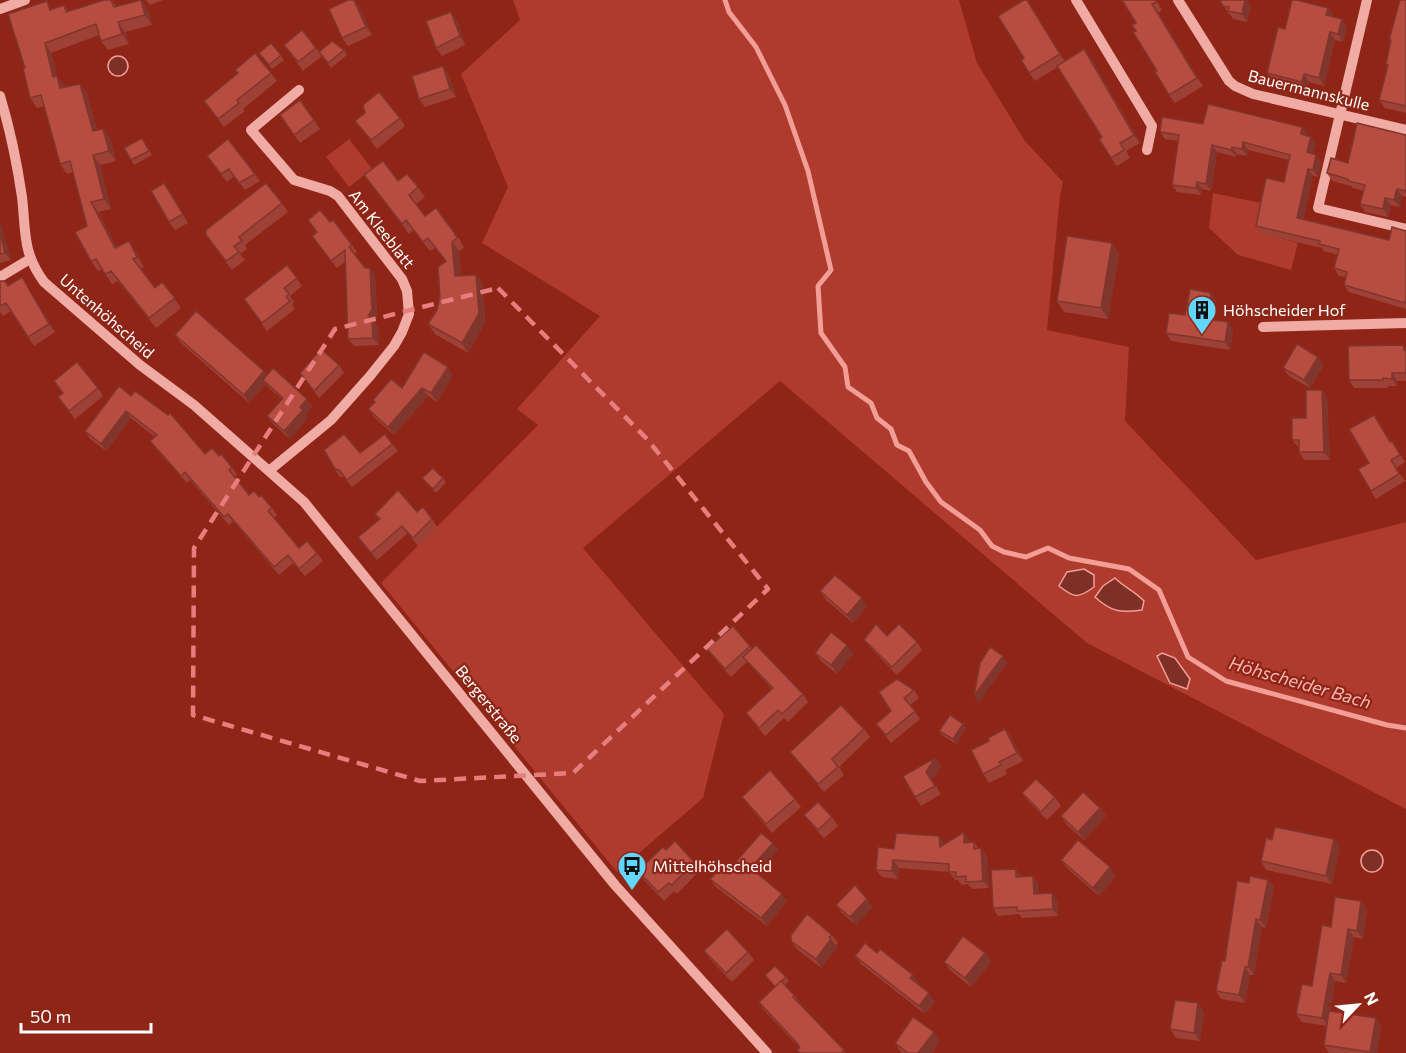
<svg xmlns="http://www.w3.org/2000/svg" width="1406" height="1053" viewBox="0 0 1406 1053" font-family="Commissioner,sans-serif">
<style>
.green{fill:#af3a2e}
.water{fill:#7f3026;stroke:#f29e96;stroke-width:1.5}
.lines{fill:none;stroke-linecap:round;stroke-linejoin:round}
.stream{stroke:#f29e96;stroke-width:5}
.minor{stroke:#efaba4;stroke-width:10}
.wall{fill:#9d4137}
.shaded-wall{fill:#80352d}
.building{fill:#b74c40;stroke:#80352d;stroke-width:1.5}
.marked{fill:none;stroke:#e67e7e;stroke-width:4.5;stroke-dasharray:12 8;stroke-linejoin:round}
.labels{text-anchor:middle;stroke-width:4.5;stroke-linejoin:round;paint-order:stroke}
.street-label{font-size:16px;fill:#fff;stroke:#8f2517}
.poi-label{font-size:16px;fill:#fff;stroke:#8f2517;text-anchor:start}
.water-label{font-size:18px;font-style:italic;fill:#f6b6b0;stroke:#8f2517}
</style>
<rect width="100%" height="100%" fill="#8f2517"/>
<!-- green -->
<g class="green">
<path d="M513,0H959L977,63L1025,141L1063,182L1060,196L1047,330L1129,347L1125,421L1256,560L1406,522V809L1087,643L780,381L583,548L724,714L703,798L617,872L381,583L538,425L517,409L600,316L482,243L508,187L461,74L520,20Z"/>
<path d="M349,139L372,169L349,187L326,157Z"/>
<path d="M1213,193L1266,204L1261,233L1298,243L1291,270L1238,255L1209,228Z"/>
</g>
<!-- water -->
<g class="water">
<circle cx="118" cy="66" r="10"/>
<path d="M1084,569L1094,575V587C1078,599 1074,598 1059,586L1067,572Z"/>
<path d="M1115,578C1125,588 1135,591 1144,601L1142,610C1121,613 1111,612 1095,597L1103,586Z"/>
<path d="M1162,653L1175,658L1190,679L1187,689L1170,683L1157,656Z"/>
<circle cx="1372" cy="861" r="11"/>
</g>
<g class="lines">
<!-- stream -->
<path class="stream" d="M725,0L729,12L756,47L785,105L808,171L831,270L818,286L821,333L845,367L848,387L871,403L877,418L891,429L897,445L909,451L926,482L941,502L980,530L992,546L1004,552L1026,557L1048,548L1069,558L1129,569L1159,590L1188,657L1226,681L1387,725L1406,728"/>
<!-- minor -->
<g class="minor">
<path d="M1076,0L1152,126L1147,150"/>
<path d="M1178,0L1229,81L1235,86L1253,94L1406,130"/>
<path d="M1367,0L1318,208L1406,229"/>
<path d="M0,9L25,0"/>
<path d="M0,96C10,129 17,163 22,197C26,231 22,252 44,282L140,365L194,405L304,502L615,885L767,1053"/>
<path d="M0,277L30,259"/>
<path d="M1263,327L1406,323"/>
<path d="M270,470L331,420L370,376L394,346L402,332L409,314L407,291L402,279L338,196L330,191L294,180L251,130L299,90"/>
</g>
</g>
<!-- wall -->
<g class="wall">
<path d="M112,0L117,7L141,0L148,10L152,25L125,32L129,44L108,50L101,41L99,35L51,53L57,76L65,87L80,84L87,94L97,130L103,129L110,138L116,161L100,165L111,209L98,212L117,248L129,241L135,251L144,267L141,268L155,288L162,282L181,308L156,328L118,281L112,284L102,269L98,271L91,261L87,226L73,172L67,174L60,164L44,106L37,108L30,98L25,68L52,9L64,5L68,11Z"/>
<path d="M146,0H163L150,5Z"/>
<path d="M1027,0L1065,61L1084,49L1090,57L1140,143L1126,151L1130,158L1117,166L1111,158L1102,137L1058,67L1035,81L1029,73L1024,58Z"/>
<path d="M1156,0L1162,10L1158,13L1203,86L1175,103L1169,95L1136,31V23Z"/>
<path d="M1220,0H1247L1251,7L1247,22L1233,19L1230,14H1229Z"/>
<path d="M1406,0V113L1385,108L1379,100L1387,67L1386,64L1391,42L1389,40Z"/>
<path d="M359,6L372,35L348,46L342,38Z"/>
<path d="M1328,8L1333,15V17L1342,19L1347,27L1343,42L1335,40L1324,86L1309,82L1307,90L1272,81L1267,73L1285,29Z"/>
<path d="M457,20L465,45L442,56L436,48Z"/>
<path d="M302,30L319,52L344,50L347,55L331,68L322,56L303,71L284,45Z"/>
<path d="M271,43L284,60L272,69L259,53Z"/>
<path d="M443,66L449,75L456,97L425,107L419,99Z"/>
<path d="M271,73L277,81L243,109L245,111L224,127L204,101L237,74Z"/>
<path d="M300,100L320,129L300,143L280,115Z"/>
<path d="M365,113L400,118L405,126L377,149L355,121Z"/>
<path d="M1203,124L1302,127L1308,134L1307,136L1311,137L1316,144L1313,154L1316,155L1321,162L1318,177L1313,176L1303,220L1389,240L1406,231V309L1349,292L1344,285L1346,277L1339,276L1334,268L1338,255L1324,251L1322,248L1261,234L1256,226L1284,182L1289,160L1248,150L1247,156L1237,154L1236,157L1217,152L1211,191L1202,189L1201,195L1177,192L1172,185L1178,141L1165,139L1160,132Z"/>
<path d="M1406,135V197L1402,196L1400,207L1391,205L1388,217L1365,212L1360,204L1364,191L1353,188L1351,186L1332,181L1327,173Z"/>
<path d="M228,139L260,181L245,190L234,176L227,182L207,156Z"/>
<path d="M145,142L152,155L134,165L131,160Z"/>
<path d="M364,175L398,181L418,187L425,197L416,204L425,216L453,231L460,240L464,248L459,251L461,276L476,275L483,285L485,323L468,353L435,334L428,324L437,310L446,261L435,248L430,251L413,230L409,234Z"/>
<path d="M164,183L188,223L175,230L169,222Z"/>
<path d="M282,203L288,212L245,245L247,249L240,254L245,260L232,270L212,244Z"/>
<path d="M330,222L352,245L357,252L355,254L365,268L375,275L377,317L374,322L378,327L379,345L354,346L348,339L346,261L337,268L317,244Z"/>
<path d="M0,223L11,260L0,263Z"/>
<path d="M1112,243L1119,254L1108,319L1064,312L1057,301Z"/>
<path d="M287,265L302,286L290,296L294,302L292,304L295,309L267,331L244,299Z"/>
<path d="M0,281L8,286H27L55,332L34,346L11,311L3,316L0,312Z"/>
<path d="M1211,293L1216,301L1213,320L1233,330L1230,350L1171,341L1166,333Z"/>
<path d="M175,335L264,371L267,375L312,406L306,414L308,417L290,439L273,424L267,416L282,399L268,387L266,384L249,403L181,343Z"/>
<path d="M1406,348V381H1397V386H1388V388H1354L1349,380Z"/>
<path d="M339,365L344,373L319,398L305,380Z"/>
<path d="M1324,365L1310,388L1289,376L1283,368Z"/>
<path d="M453,375L437,402L428,396L394,435L374,417L368,409L402,388Z"/>
<path d="M54,381L98,388L103,396L75,419L58,397L63,393Z"/>
<path d="M119,386L205,454L219,456L232,467L237,475L234,477L249,495L259,497L272,508L277,515L274,518L299,548L317,553L323,561L305,576L293,563L279,575L233,521L229,525L190,480L187,483L155,448L150,441L155,437L131,418L106,451L90,439L85,431Z"/>
<path d="M1327,397L1330,460H1304L1299,452V448L1292,440L1306,418Z"/>
<path d="M1379,422L1391,442L1392,441L1405,462L1396,468L1405,481L1376,499L1371,491L1369,463Z"/>
<path d="M392,444L398,451L352,487L344,477H340L335,469L360,453Z"/>
<path d="M422,478H443L446,482L436,493Z"/>
<path d="M417,512L432,519L437,527L418,546L408,533L377,560L358,537L379,520L375,514Z"/>
<path d="M820,591L867,606L853,623L826,600Z"/>
<path d="M887,636L917,642L922,650L897,675L870,647L864,640Z"/>
<path d="M750,646L803,694L808,702L788,722L784,718L765,736L752,721L746,713L772,689L747,662L731,677L713,657L707,649Z"/>
<path d="M815,653L853,654L837,674L821,661Z"/>
<path d="M914,690L919,698L910,705L920,719L891,743L876,724Z"/>
<path d="M966,728L956,744L942,735L939,731Z"/>
<path d="M864,729L870,737L839,767L844,775L824,792L796,760L790,752Z"/>
<path d="M1005,729L1011,737L1023,761L1005,770L1007,774L989,783L983,774L989,741Z"/>
<path d="M935,758L941,767L932,780L941,794L921,806L915,797Z"/>
<path d="M1022,793L1055,797L1061,806L1047,820L1028,801Z"/>
<path d="M742,797L795,799L801,807L772,833L748,805Z"/>
<path d="M1100,808L1106,816L1084,840L1067,825L1061,816Z"/>
<path d="M804,815L832,817L838,826L824,838L810,823Z"/>
<path d="M969,840L970,842H974L978,848H981L987,856L989,888L972,889L968,884L962,885L958,880H955L949,872L899,868L898,879L882,877L876,870L894,849L945,844Z"/>
<path d="M773,843L778,850L758,874L787,901L767,926L716,887L710,879L727,872Z"/>
<path d="M1340,847L1332,884L1266,870L1261,861Z"/>
<path d="M1061,860L1116,876L1099,896L1067,868Z"/>
<path d="M694,862L700,870L677,894L674,891L664,901L644,880L638,871Z"/>
<path d="M1033,876L1038,883V894L1057,900L1058,916L1022,918L1019,914L998,916L993,908L1021,877Z"/>
<path d="M1268,880L1274,887L1266,928L1262,927L1254,975H1250L1245,1003L1221,999L1216,991L1249,883Z"/>
<path d="M1361,901L1367,909L1363,939L1354,937L1346,983L1335,981L1330,1011L1376,1018L1381,1026L1377,1053H1329L1324,1045L1327,1026L1302,1022L1296,1014L1312,986L1331,927Z"/>
<path d="M836,905L873,907L856,925L842,913Z"/>
<path d="M832,935L838,943L836,945L837,947L821,968L797,949L791,941Z"/>
<path d="M704,951L748,952L754,960L732,982L710,959Z"/>
<path d="M985,953L991,962L971,987L950,970L944,962Z"/>
<path d="M855,956L919,983L918,984L935,1002L925,1014L861,964Z"/>
<path d="M765,975L786,977L789,981L785,985L794,995L800,1003L846,1053H799L797,1050L800,1048L764,1010L759,1002L775,987Z"/>
<path d="M1198,1003L1204,1012L1200,1041L1176,1038L1170,1029Z"/>
<path d="M934,1032L940,1041L931,1053H903L900,1051L895,1043Z"/>
</g>
<!-- shaded-wall -->
<g class="shaded-wall">
<path d="M141,0L148,10L152,25L145,15Z"/>
<path d="M354,0L359,6L372,35L366,27Z"/>
<path d="M1027,0L1032,7L1066,63L1060,54Z"/>
<path d="M1245,0H1247L1251,7L1247,22L1242,14Z"/>
<path d="M1152,4L1158,13L1203,86L1197,78Z"/>
<path d="M1328,8L1333,15L1331,23L1326,15Z"/>
<path d="M451,12L457,20L465,45L460,36Z"/>
<path d="M1342,19L1347,27L1343,42L1338,34Z"/>
<path d="M118,22L125,32L129,44L122,34Z"/>
<path d="M1330,32L1335,40L1324,86L1319,78Z"/>
<path d="M45,43L51,53L59,84L57,76L64,86L67,98L53,77Z"/>
<path d="M1084,49L1090,57L1140,143L1134,135Z"/>
<path d="M443,66L449,75L456,97L450,89Z"/>
<path d="M1304,74L1309,82L1307,90L1302,82Z"/>
<path d="M80,84L87,94L100,141L93,131Z"/>
<path d="M1302,127L1308,134L1306,141L1301,134Z"/>
<path d="M103,129L110,138L116,161L109,151Z"/>
<path d="M1311,137L1316,144L1312,159L1307,152Z"/>
<path d="M1243,142L1248,150L1247,156L1242,149Z"/>
<path d="M1212,145L1217,152L1211,191L1206,184Z"/>
<path d="M1232,147L1237,154L1236,157L1231,150Z"/>
<path d="M93,155L100,165L111,209L104,199Z"/>
<path d="M1316,155L1321,162L1318,177L1313,170Z"/>
<path d="M1308,169L1313,176L1302,225L1297,218Z"/>
<path d="M1197,182L1202,189L1201,195L1196,188Z"/>
<path d="M164,183L170,191L188,223L183,214Z"/>
<path d="M1397,189L1402,196L1400,207L1394,200Z"/>
<path d="M1385,198L1391,205L1388,217L1383,209Z"/>
<path d="M91,202L98,212L122,258L115,248Z"/>
<path d="M0,223L1,225L11,260L5,253L0,232Z"/>
<path d="M129,241L135,251L144,267L137,257Z"/>
<path d="M452,242L459,251L462,286L455,276Z"/>
<path d="M1112,243L1119,254L1108,319L1101,308Z"/>
<path d="M370,268L375,275L377,317L374,322L378,327L379,345L373,338L368,316Z"/>
<path d="M476,275L483,285L485,323L468,353L462,343Z"/>
<path d="M22,277L27,286L55,332L49,324Z"/>
<path d="M1211,293L1216,301L1212,327L1206,319Z"/>
<path d="M1228,322L1233,330L1230,350L1225,342Z"/>
<path d="M1318,357L1324,365L1310,388L1304,380Z"/>
<path d="M448,367L453,375L437,402L431,393Z"/>
<path d="M264,371L270,380H263L266,384L249,403L244,395Z"/>
<path d="M1392,373L1397,381V386L1392,379Z"/>
<path d="M422,388L428,396L394,435L388,427Z"/>
<path d="M1322,390L1327,397L1330,460L1324,452Z"/>
<path d="M307,399L312,406L306,414L308,417L290,439L284,431L300,407Z"/>
<path d="M126,411L131,418L106,451L101,444Z"/>
<path d="M862,598L867,606L853,623L847,615Z"/>
<path d="M847,645L853,654L837,674L831,665Z"/>
<path d="M1003,656L1007,663L979,703L974,696Z"/>
<path d="M963,724L966,728L956,744L953,739Z"/>
<path d="M1005,729L1011,737L1023,761L1017,753Z"/>
<path d="M935,758L941,767L932,780L941,794L926,772Z"/>
<path d="M1100,808L1106,816L1084,840L1078,832Z"/>
<path d="M964,832L969,840L970,851L964,843Z"/>
<path d="M939,836L945,844L940,847Z"/>
<path d="M1334,839L1340,847L1332,884L1326,876Z"/>
<path d="M773,843L778,850L756,876L751,868Z"/>
<path d="M981,848L987,856L989,888L983,881Z"/>
<path d="M893,860L899,868L898,879L892,871Z"/>
<path d="M1110,867L1116,876L1099,896L1093,888Z"/>
<path d="M1016,869L1021,876L1016,877Z"/>
<path d="M1033,876L1038,883L1039,902L1034,894Z"/>
<path d="M1268,880L1274,887L1266,928L1260,920Z"/>
<path d="M1052,893L1057,900L1058,916L1053,909Z"/>
<path d="M782,894L787,901L767,926L761,918Z"/>
<path d="M867,899L873,907L856,925L850,917Z"/>
<path d="M1361,901L1367,909L1363,939L1357,931Z"/>
<path d="M1256,919L1262,927L1254,975L1248,967Z"/>
<path d="M1348,929L1354,937L1346,983L1341,975Z"/>
<path d="M831,939L837,947L821,968L816,959Z"/>
<path d="M985,953L991,962L971,987L965,978Z"/>
<path d="M1245,967L1250,975L1245,1003L1239,995Z"/>
<path d="M1330,973L1335,981L1328,1026L1322,1018Z"/>
<path d="M913,975L919,983L916,986L910,978Z"/>
<path d="M929,993L935,1002L925,1014L919,1006Z"/>
<path d="M1198,1003L1204,1012L1200,1041L1194,1033Z"/>
<path d="M1376,1018L1381,1026L1377,1053H1371Z"/>
<path d="M934,1032L940,1041L931,1053H918Z"/>
</g>
<!-- building -->
<g class="building">
<path d="M104,0H111L114,7L141,0L145,15L118,22L122,34L101,41L96,24L45,43L53,77L57,76L60,88L80,84L93,131L103,129L109,151L93,155L104,199L91,202L115,248L129,241L137,257L133,259L155,288L162,282L175,298L149,318L111,271L105,274L96,259L91,261L75,232L87,226L70,161L60,164L41,95L30,98L23,68H25L8,14L47,1L50,10L64,5L66,12Z"/>
<path d="M348,0H354L366,27L342,38L329,9Z"/>
<path d="M1024,0H1027L1060,54L1029,73L1021,60L1024,58L998,16Z"/>
<path d="M1122,0H1155L1156,2L1152,4L1197,78L1169,95L1155,72L1157,71L1133,32L1136,31L1132,25L1136,23Z"/>
<path d="M1220,0H1245L1242,14L1228,11L1229,7L1223,6Z"/>
<path d="M1292,0H1296L1328,8L1326,15L1342,19L1338,34L1330,32L1319,78L1304,74L1302,82L1267,73L1278,27L1285,29Z"/>
<path d="M1400,0H1406V106L1379,100L1388,65L1386,64L1391,40H1389Z"/>
<path d="M451,12L460,36L436,48L426,21Z"/>
<path d="M302,30L316,48L298,62L284,45Z"/>
<path d="M332,41L344,50L328,63L319,52Z"/>
<path d="M271,43L281,55L269,65L259,53Z"/>
<path d="M1084,49L1134,135L1120,143L1124,150L1111,158L1099,139L1102,137L1057,66Z"/>
<path d="M255,53L271,73L237,100L239,103L218,119L204,101L238,73L235,70Z"/>
<path d="M443,66L450,89L419,99L412,76Z"/>
<path d="M379,92L400,118L371,140L355,121L365,113L363,105Z"/>
<path d="M300,100L314,120L294,135L280,115Z"/>
<path d="M1208,104L1302,127L1301,134L1311,137L1307,152L1316,155L1313,170L1308,169L1297,218L1389,240L1392,227L1406,231V297L1405,303L1344,285L1347,272L1334,268L1339,249L1319,244L1320,241L1256,226L1266,178L1284,182L1290,155L1243,142L1242,149L1232,147L1231,150L1212,145L1206,184L1197,182L1196,188L1172,185L1179,135L1160,132L1162,117L1203,124Z"/>
<path d="M1357,123L1406,135V191L1397,189L1394,200L1385,198L1383,209L1360,204L1365,185L1348,181V179L1327,173L1331,158L1348,163Z"/>
<path d="M142,138L149,151L131,160L124,148Z"/>
<path d="M228,139L255,174L239,183L229,169L221,174L207,156Z"/>
<path d="M383,161L398,181L407,174L418,187L409,195L425,216L436,208L453,231L457,238L452,242L455,276L476,275L479,313L462,343L428,324L437,310L440,297L438,267L446,261L428,238L423,242L406,220L402,224L364,175Z"/>
<path d="M164,183L183,214L169,222L151,191Z"/>
<path d="M266,183L282,203L239,237L242,241L234,246L239,252L226,261L206,235V230Z"/>
<path d="M320,210L330,222L333,220L352,245L349,247L365,268H370L372,310L368,316L372,319L373,338L348,339L345,250L331,261L312,236L317,232L308,220Z"/>
<path d="M0,232L5,253L0,254Z"/>
<path d="M1067,236L1112,243L1101,308L1057,301Z"/>
<path d="M287,265L297,278L284,288L289,294L286,297L290,301L262,323L244,299Z"/>
<path d="M22,277L49,324L28,337L6,303L0,306V281H5L8,286Z"/>
<path d="M1190,289L1211,293L1206,319L1228,322L1225,342L1166,333L1169,313L1185,315Z"/>
<path d="M196,311L264,371L244,395L175,335Z"/>
<path d="M1297,344L1318,357L1304,380L1283,368Z"/>
<path d="M1404,345V350H1406V373H1392V379L1383,378V380H1349L1348,346Z"/>
<path d="M321,349L339,365L314,391L300,373Z"/>
<path d="M424,352L448,367L431,393L422,388L388,427L368,409L375,402L373,400L391,379L402,388Z"/>
<path d="M77,362L98,388L69,411L58,397L63,393L54,381Z"/>
<path d="M273,368L307,399L300,407L303,410L284,431L267,416L283,398L263,380Z"/>
<path d="M119,386L131,396L135,391L168,415L170,413L205,454L212,448L219,456L221,454L232,467L229,470L249,495L254,491L259,497L261,495L272,508L268,511L299,548L307,541L317,553L299,569L288,555L274,567L228,514L224,517L185,472L181,476L150,441L157,435L126,411L101,444L85,431Z"/>
<path d="M1306,390H1322L1324,452H1299V440H1292V418H1306Z"/>
<path d="M1374,415L1390,442L1392,441L1400,455L1391,460L1399,474L1371,491L1358,469L1369,463L1349,429Z"/>
<path d="M344,434L360,453L385,434L392,444L347,480L339,470L335,469L324,450Z"/>
<path d="M433,468L443,478L433,489L422,478Z"/>
<path d="M398,490L417,512L423,507L432,519L413,538L402,526L371,553L358,537L380,519L375,514Z"/>
<path d="M835,575L862,598L847,615L820,591Z"/>
<path d="M876,624L887,636L899,624L917,642L892,667L864,640Z"/>
<path d="M733,626L750,646L725,669L707,649Z"/>
<path d="M831,632L847,645L831,665L815,653Z"/>
<path d="M756,645L803,694L782,714L778,710L759,728L746,713L773,688L743,657Z"/>
<path d="M990,647L1003,656L974,696L980,663Z"/>
<path d="M897,679L914,690L904,698L915,711L886,735L876,724L891,711L879,692Z"/>
<path d="M841,705L864,729L832,759L838,767L818,784L790,752Z"/>
<path d="M950,715L963,724L953,739L939,731Z"/>
<path d="M1005,729L1017,753L999,762L1001,765L983,774L971,750L989,741L988,738Z"/>
<path d="M935,758L926,772L935,786L915,797L903,776Z"/>
<path d="M770,770L795,799L766,824L742,797Z"/>
<path d="M1036,779L1055,797L1041,812L1022,793Z"/>
<path d="M1083,792L1100,808L1078,832L1061,816Z"/>
<path d="M818,802L832,817L818,830L804,815Z"/>
<path d="M1275,827L1334,839L1326,876L1261,861L1266,838L1272,840Z"/>
<path d="M964,832V843L974,842V849L981,848L983,881L966,882V876L956,877V872H949V864L893,860L892,871L876,870L878,847L894,849L896,833L939,836L940,847Z"/>
<path d="M761,833L773,843L751,868L782,894L761,918L710,879L721,868L727,872Z"/>
<path d="M1078,840L1110,867L1093,888L1061,860Z"/>
<path d="M675,841L694,862L672,885L669,883L658,892L638,871L663,847L666,850Z"/>
<path d="M1016,869V877L1033,876L1034,894L1052,893L1053,909L1017,911V907L993,908L991,870Z"/>
<path d="M1250,876L1268,880L1260,920L1256,919L1248,967H1245L1239,995L1216,991L1222,960L1225,961L1237,881L1249,883Z"/>
<path d="M855,885L867,899L850,917L836,905Z"/>
<path d="M1335,897L1361,901L1357,931L1348,929L1341,975L1330,973L1322,1018L1296,1014L1302,984L1312,986L1322,925L1331,927Z"/>
<path d="M807,914L832,935L829,937L831,939L816,959L791,941V935Z"/>
<path d="M727,929L748,952L726,973L704,951Z"/>
<path d="M963,936L985,953L965,978L944,962Z"/>
<path d="M865,943L877,953L880,949L913,975L910,978L929,993L919,1006L855,956Z"/>
<path d="M775,966L786,977L775,987L765,975Z"/>
<path d="M781,981L794,995L793,997L844,1050L842,1052L843,1053H800L797,1050L800,1048L797,1043L759,1002Z"/>
<path d="M1175,1000L1198,1003L1194,1033L1170,1029Z"/>
<path d="M1329,1011L1376,1018L1370,1052L1324,1045Z"/>
<path d="M913,1017L934,1032L918,1053H908L895,1043Z"/>
</g>
<!-- marked area -->
<path class="marked" d="M498,288L647,439L768,589L573,773L420,781L193,715L194,548L335,329Z"/>
<!-- icons -->
<defs>
<g id="building-pin" transform="scale(1.5)"><path d="M0 17L-7.5 6A9.5 9.5 0 1 1 7.5 6Z" fill="#62d6ff" stroke="#8f2517"/><path d="M-4-6H4V6H1V3H-1V6H-4ZM-2.5-4.3h1.7v1.8h-1.7ZM.8-4.3h1.7v1.8H.8ZM-2.5-1h1.7V.8h-1.7ZM.8-1h1.7V.8H.8Z" fill="#111"/></g>
<g id="bus-pin" transform="scale(1.5)"><path d="M0 17L-7.5 6A9.5 9.5 0 1 1 7.5 6Z" fill="#62d6ff" stroke="#8f2517"/><path d="M-5-6H5V4H4V6H2V4H-2V6H-4V4H-5ZM-3.5-4V0h7V-4ZM-3.5 1.2v1.5H-2V1.2ZM2 1.2v1.5H3.5V1.2Z" fill="#111"/></g>
</defs>
<g fill-rule="evenodd">
<use href="#building-pin" x="1202" y="310"/>
<use href="#bus-pin" x="632" y="866"/>
</g>
<g class="labels">
<!-- street labels -->
<g class="street-label">
<text transform="translate(1309 90) rotate(14)" y="6">Bauermannskulle</text>
<text transform="translate(382 229) rotate(52)" y="6">Am Kleeblatt</text>
<text transform="translate(107 316) rotate(41)" y="6">Untenhöhscheid</text>
<text transform="translate(489 704) rotate(51)" y="6">Bergerstraße</text>
</g>
<!-- poi labels -->
<g class="poi-label">
<text x="1223" y="316">Höhscheider Hof</text>
<text x="653" y="872">Mittelhöhscheid</text>
</g>
<!-- water labels -->
<g class="water-label">
<text transform="translate(1300 683) rotate(16)" y="6">Höhscheider Bach</text>
</g>
</g>
<!-- north arrow -->
<g transform="translate(1358 1005) rotate(64)" stroke="#8f2517" stroke-width="4.5" paint-order="stroke">
<path d="M0-4.5L10 22L0 15L-10 22Z" fill="#ffffff"/>
<text y="-9" font-size="16" font-weight="bold" text-anchor="middle" fill="#ffffff">N</text>
</g>
<!-- scale -->
<path d="M21 1023v9h130v-9" fill="none" stroke="#ffffff" stroke-width="3"/>
<text x="30" y="1023" font-size="18" fill="#ffffff" stroke="#8f2517" stroke-width="4.5" paint-order="stroke">50 m</text>
</svg>
